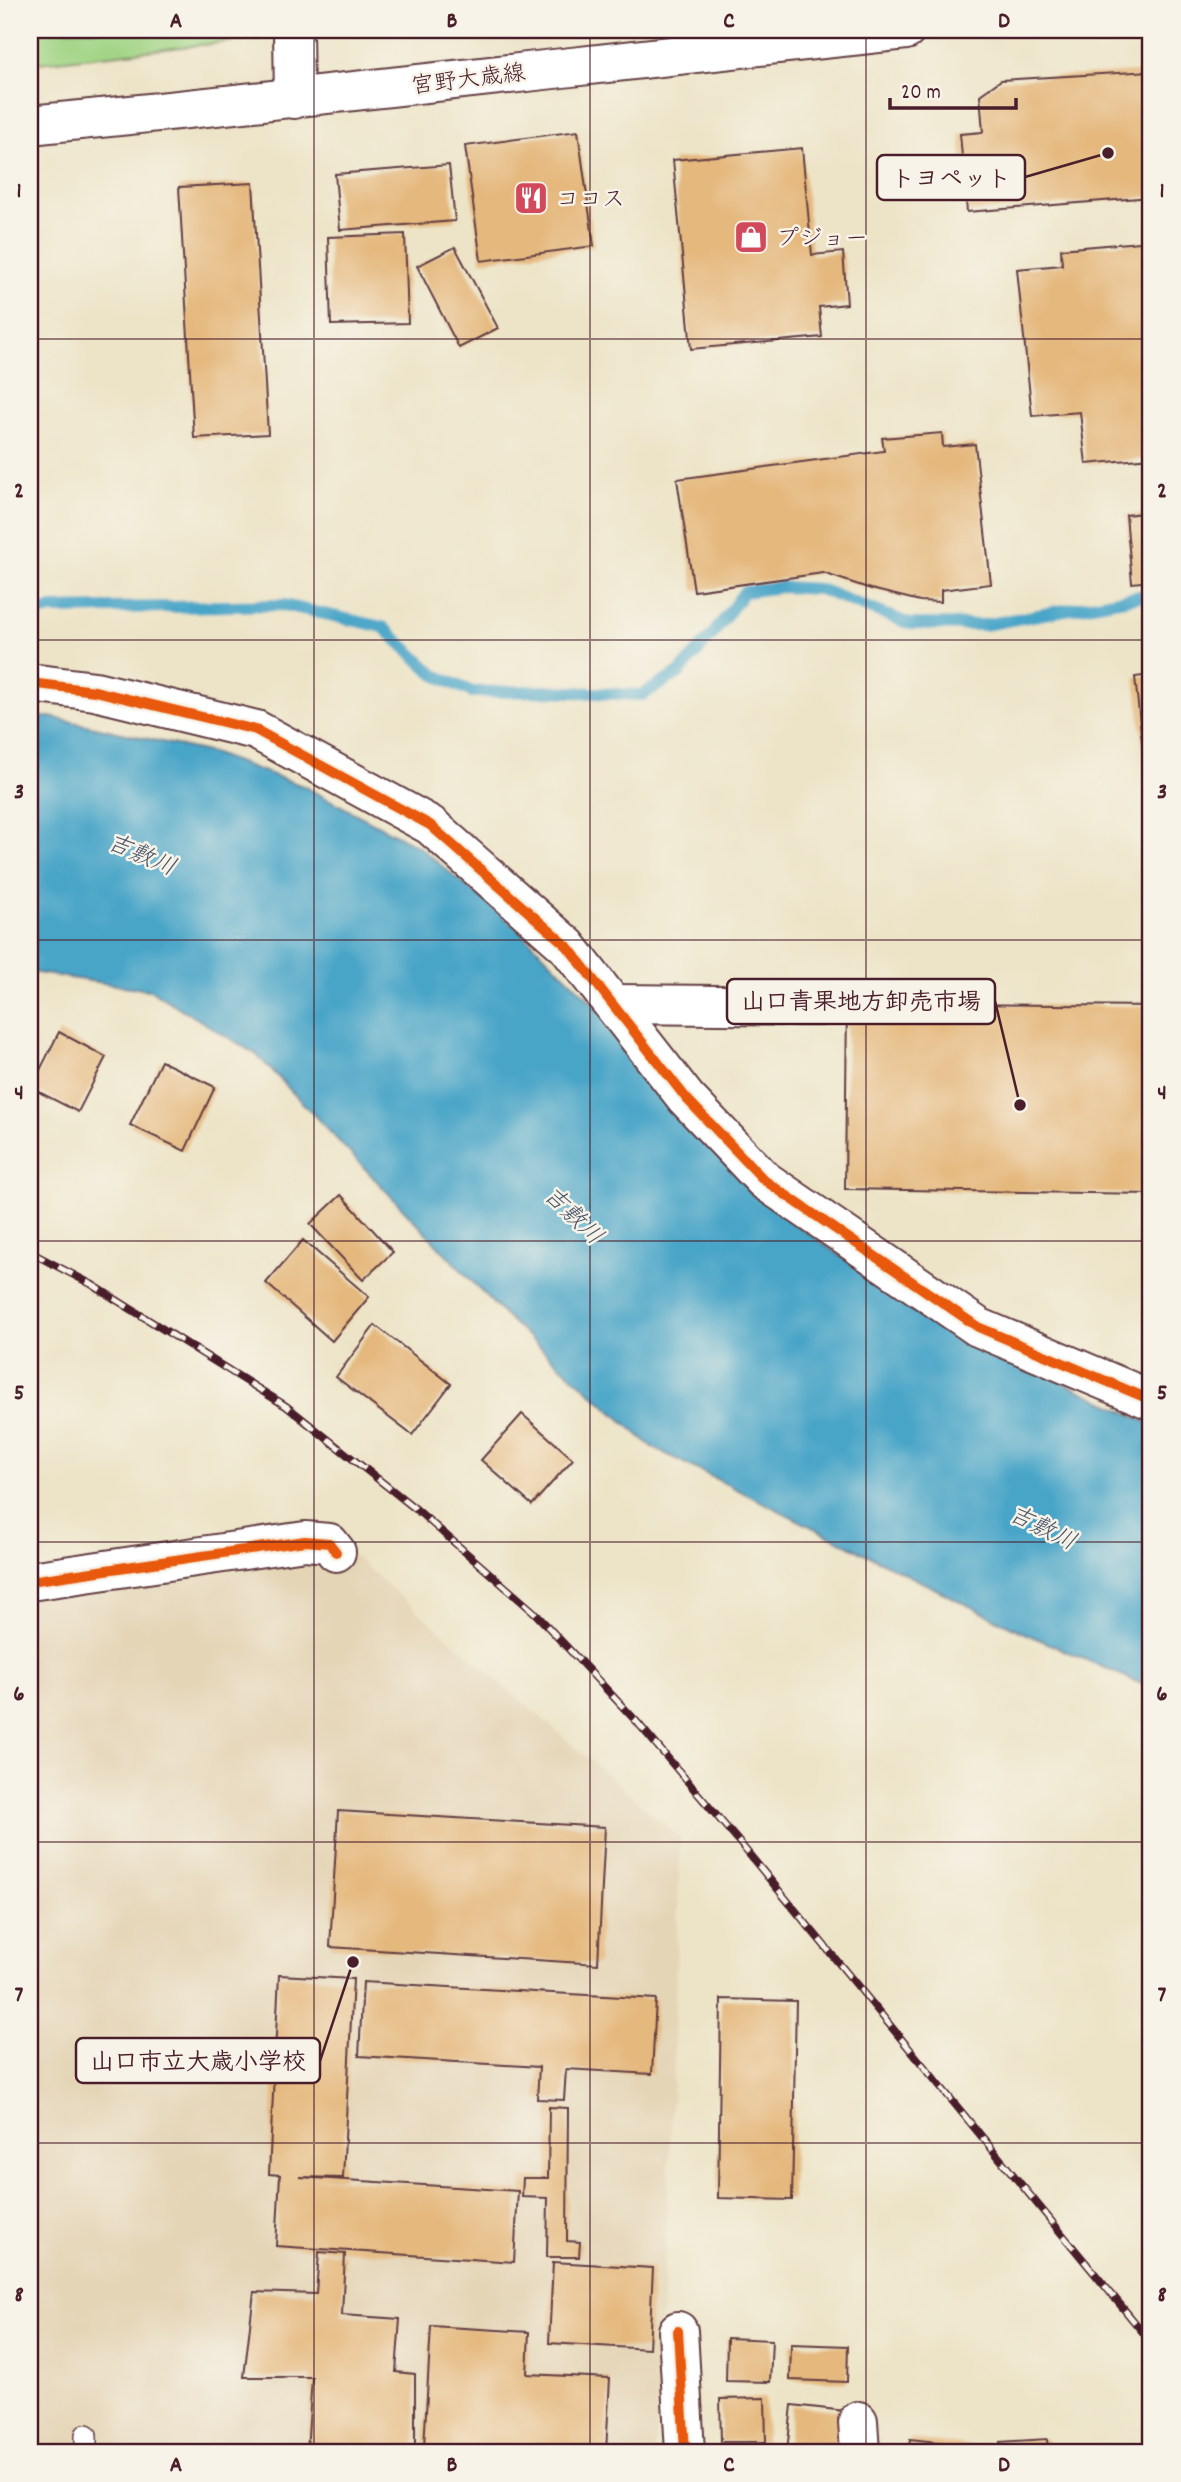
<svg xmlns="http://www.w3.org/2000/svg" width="1181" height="2482" viewBox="0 0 1181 2482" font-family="Dekko,'Klee One',sans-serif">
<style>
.built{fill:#e5d5b7}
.green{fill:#a0d484;stroke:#757a58;stroke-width:2}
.water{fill:#4aa5c8;stroke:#4a627a;stroke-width:2}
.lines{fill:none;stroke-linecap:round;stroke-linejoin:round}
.stream{stroke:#4aa5c8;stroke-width:12}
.building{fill:#e5b87d}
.service-casing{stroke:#623d42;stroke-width:24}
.minor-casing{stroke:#623d42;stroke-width:42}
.tertiary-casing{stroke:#623d42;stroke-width:42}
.secondary-casing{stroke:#623d42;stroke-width:42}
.service{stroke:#fff;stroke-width:21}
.minor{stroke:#fff;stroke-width:38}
.tertiary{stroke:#fff;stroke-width:38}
.secondary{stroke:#fff;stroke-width:38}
.rail-casing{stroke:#4a1f2b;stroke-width:8}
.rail{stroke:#f7f3e8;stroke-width:5;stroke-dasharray:16;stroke-linecap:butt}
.cycleway-casing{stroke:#f7f3e8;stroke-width:15}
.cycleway{stroke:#e8590c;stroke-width:10}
.grid{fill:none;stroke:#4a1f2b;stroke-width:2;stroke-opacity:0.55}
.labels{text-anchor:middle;stroke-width:5;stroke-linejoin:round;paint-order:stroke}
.street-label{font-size:23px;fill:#4a1f2b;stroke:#f7f3e8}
.poi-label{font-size:23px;fill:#4a1f2b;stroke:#f7f3e8;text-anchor:start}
.water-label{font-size:24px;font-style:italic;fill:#4a556a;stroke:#f7f3e8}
.leader{fill:none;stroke:#4a1f2b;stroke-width:2.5}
.callout-dot{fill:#4a1f2b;stroke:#f7f3e8;stroke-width:2.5}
.callout{fill:#f7f3e8;stroke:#4a1f2b;stroke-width:2.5}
.callout-label{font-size:24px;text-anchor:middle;font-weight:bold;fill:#4a1f2b}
.neatline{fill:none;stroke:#4a1f2b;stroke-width:2.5}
.grid-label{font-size:23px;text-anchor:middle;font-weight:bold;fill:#4a1f2b}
</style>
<rect width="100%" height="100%" fill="#f7f3e8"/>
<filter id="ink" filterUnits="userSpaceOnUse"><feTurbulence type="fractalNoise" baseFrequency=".0143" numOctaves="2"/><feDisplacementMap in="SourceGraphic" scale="14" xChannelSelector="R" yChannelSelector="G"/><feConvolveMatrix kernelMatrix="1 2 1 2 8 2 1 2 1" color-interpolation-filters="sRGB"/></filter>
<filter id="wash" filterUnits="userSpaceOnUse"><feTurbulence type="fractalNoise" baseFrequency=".00686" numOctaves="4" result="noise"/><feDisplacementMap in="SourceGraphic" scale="28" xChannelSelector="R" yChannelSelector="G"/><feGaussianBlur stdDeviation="1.57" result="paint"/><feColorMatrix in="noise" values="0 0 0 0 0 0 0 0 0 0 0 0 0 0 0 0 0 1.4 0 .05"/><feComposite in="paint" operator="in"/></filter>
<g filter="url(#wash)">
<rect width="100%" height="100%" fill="#ede4c7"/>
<!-- built -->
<path class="built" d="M347,1550L680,1838L673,2086L655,2452H30V1593Z"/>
<!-- green -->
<path class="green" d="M30,30H335L30,64Z"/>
<!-- water -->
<path class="water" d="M30,717H50L212,753L303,786L419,847L516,927L604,1014L767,1204L934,1322L1151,1424V1688L1022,1632L652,1447L504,1315L257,1055L150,990L30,972Z"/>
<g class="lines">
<!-- stream -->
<path class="stream" d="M30,615L50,609L284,605L383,627L435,675L472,692L548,691L642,695L679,673L712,635L744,592L781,587L819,589L910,624L984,625L1151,594"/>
</g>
<g id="blocks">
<!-- building -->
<g class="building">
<path d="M1151,71V197L967,212L960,134L983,132L980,95L1001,80Z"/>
<path d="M578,131L594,246L481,261L465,146Z"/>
<path d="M802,148L812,255L843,252L847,304L819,307L822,337L691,349L673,160Z"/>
<path d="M449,165L455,221L340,230L335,174Z"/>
<path d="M253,183L268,434L194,438L179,187Z"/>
<path d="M405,234L408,323L331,325L328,237Z"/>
<path d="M1151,241V458L1086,464L1080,412L1032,416L1017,269L1062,265L1061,249Z"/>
<path d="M455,247L498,328L459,348L417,266Z"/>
<path d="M942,433L943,447L975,444L991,584L941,590V602L920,601L871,589L823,573L694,591L677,479L884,451L882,438Z"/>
<path d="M1151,512V581L1132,583L1126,515Z"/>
<path d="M1151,675V785H1147L1135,677Z"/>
<path d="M847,1003L1151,1006V1194L845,1189Z"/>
<path d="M59,1032L106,1057L78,1112L31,1088Z"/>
<path d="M161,1061L215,1087L185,1151L130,1125Z"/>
<path d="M341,1195L393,1252L363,1280L310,1224Z"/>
<path d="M303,1240L369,1297L332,1341L266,1283Z"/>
<path d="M375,1325L451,1384L412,1435L336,1377Z"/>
<path d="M522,1414L573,1459L532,1505L481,1460Z"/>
<path d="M338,1811L605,1827L598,1964L330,1947Z"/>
<path d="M279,1975L353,1979L343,2178L299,2177L518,2191L514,2262L276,2246L280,2175L269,2174Z"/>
<path d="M363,1982L656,1999L652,2074L566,2069L564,2100L537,2099L539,2067L359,2056Z"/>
<path d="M721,1999L796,2001L792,2200L718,2198Z"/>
<path d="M549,2107L568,2108L567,2241L580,2242L579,2257H547L548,2198L522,2197L523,2178H548Z"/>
<path d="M319,2252L345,2254L342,2315L400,2319L396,2372L415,2374V2452H307L312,2377H244L254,2292L316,2294Z"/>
<path d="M553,2262L653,2268L649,2349L549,2343Z"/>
<path d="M431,2326L529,2332L527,2374L610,2378L606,2452H510L424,2447Z"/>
<path d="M727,2338L772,2340L770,2382L726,2381Z"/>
<path d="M791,2344L848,2346L847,2382L790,2380Z"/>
<path d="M765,2398L766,2442H721L720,2399Z"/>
<path d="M792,2405L845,2411L841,2452H787Z"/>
<path d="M910,2439L991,2448V2452H909Z"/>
<path d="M1047,2439L1048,2452H1001L1000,2442Z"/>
</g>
</g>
</g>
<g filter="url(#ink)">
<use href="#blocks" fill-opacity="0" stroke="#623d42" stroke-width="2"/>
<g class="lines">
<!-- service casing -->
<g class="service-casing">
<path id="service" d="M86,2452V2435"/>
</g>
<!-- minor casing -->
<g class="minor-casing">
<g id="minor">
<path d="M30,683L95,691L256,730L430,825L567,946L686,1098L764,1180L978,1327L1151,1400"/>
<path d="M613,1004L819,1006"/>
<path d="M30,1581L305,1541L329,1543L336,1552"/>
<path d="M678,2331L685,2452"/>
<path d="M858,2421L860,2452"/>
</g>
</g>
<!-- tertiary casing -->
<g class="tertiary-casing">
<path id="tertiary" d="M293,30L294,99"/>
</g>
<!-- secondary casing -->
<g class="secondary-casing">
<path id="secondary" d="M30,125C322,97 614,61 906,30"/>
</g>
<!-- service -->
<use href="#service" class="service"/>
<!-- minor -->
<use href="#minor" class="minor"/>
<!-- tertiary -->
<use href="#tertiary" class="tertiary"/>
<!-- secondary -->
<use href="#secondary" class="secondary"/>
<!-- rail casing -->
<g class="rail-casing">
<path id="rail" d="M30,1252L91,1284L286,1406L417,1510L534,1612L637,1722L739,1842L1151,2342"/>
</g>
<!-- rail -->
<use href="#rail" class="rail"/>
<!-- cycleway casing -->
<g class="cycleway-casing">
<g id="cycleway">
<path d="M30,683L95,691L256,730L430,825L567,946L686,1098L764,1180L978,1327L1151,1400"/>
<path d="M30,1581L305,1541L329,1543L336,1552"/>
<path d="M678,2331L685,2452"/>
</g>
</g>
<!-- cycleway -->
<use href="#cycleway" class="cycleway"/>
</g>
</g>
<!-- grid -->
<path class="grid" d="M314,30V2452M590,30V2452M866,30V2452M30,339H1151M30,640H1151M30,940H1151M30,1241H1151M30,1542H1151M30,1842H1151M30,2143H1151"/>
<!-- icons -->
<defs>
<g id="restaurant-square" transform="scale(1.75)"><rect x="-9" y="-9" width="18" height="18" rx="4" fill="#d1495b" stroke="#f7f3e8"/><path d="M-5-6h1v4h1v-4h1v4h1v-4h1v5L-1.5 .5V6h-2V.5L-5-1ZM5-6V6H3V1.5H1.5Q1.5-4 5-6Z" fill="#fff"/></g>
<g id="shop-square" transform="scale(1.75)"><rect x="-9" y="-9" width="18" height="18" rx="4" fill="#d1495b" stroke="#f7f3e8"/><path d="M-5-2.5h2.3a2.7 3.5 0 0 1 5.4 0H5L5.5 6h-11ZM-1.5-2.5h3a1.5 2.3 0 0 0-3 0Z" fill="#fff"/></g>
</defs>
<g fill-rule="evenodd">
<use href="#restaurant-square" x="531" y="198"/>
<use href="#shop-square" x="751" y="237"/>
</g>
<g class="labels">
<!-- street labels -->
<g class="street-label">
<text transform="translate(468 78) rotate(-7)" y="8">宮野大歳線</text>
</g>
<!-- poi labels -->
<g class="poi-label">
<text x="556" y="206">ココス</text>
<text x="776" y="245">プジョー</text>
</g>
<!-- water labels -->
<g class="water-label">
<text transform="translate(142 854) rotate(23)" y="8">吉敷川</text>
<text transform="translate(574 1215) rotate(44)" y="8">吉敷川</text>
<text transform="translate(1043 1527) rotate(26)" y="8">吉敷川</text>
</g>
</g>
<!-- callouts -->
<path class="leader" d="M1108 153L1025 177M1020 1105L995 1001M353 1962L320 2061"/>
<g class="callout-dot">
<circle cx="1108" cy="153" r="7"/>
<circle cx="1020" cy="1105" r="7"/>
<circle cx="353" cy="1962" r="7"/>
</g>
<g class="callout">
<rect x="877" y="155" width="148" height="45" rx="7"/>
<rect x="727" y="979" width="268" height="45" rx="7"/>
<rect x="76" y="2038" width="244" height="45" rx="7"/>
</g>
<g class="callout-label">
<text x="951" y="186">トヨペット</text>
<text x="861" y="1009">山口青果地方卸売市場</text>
<text x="198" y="2069">山口市立大歳小学校</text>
</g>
<!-- margin -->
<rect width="1181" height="2482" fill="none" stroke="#f7f3e8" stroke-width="77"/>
<!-- scale -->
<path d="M890 98v10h126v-10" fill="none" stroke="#4a1f2b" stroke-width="3.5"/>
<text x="901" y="98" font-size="21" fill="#4a1f2b" stroke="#f7f3e8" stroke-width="5" paint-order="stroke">20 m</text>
<rect x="38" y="38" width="1104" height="2406" class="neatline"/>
<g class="grid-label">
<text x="176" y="27">A</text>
<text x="452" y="27">B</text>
<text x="729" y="27">C</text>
<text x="1004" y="27">D</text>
<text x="19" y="197">1</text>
<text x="1162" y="197">1</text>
<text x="19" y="497">2</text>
<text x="1162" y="497">2</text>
<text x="19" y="798">3</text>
<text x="1162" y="798">3</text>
<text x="19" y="1099">4</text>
<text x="1162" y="1099">4</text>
<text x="19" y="1399">5</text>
<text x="1162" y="1399">5</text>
<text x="19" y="1700">6</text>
<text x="1162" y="1700">6</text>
<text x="19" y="2001">7</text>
<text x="1162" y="2001">7</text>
<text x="19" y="2301">8</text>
<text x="1162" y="2301">8</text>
<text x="176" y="2471">A</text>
<text x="452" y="2471">B</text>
<text x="729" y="2471">C</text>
<text x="1004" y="2471">D</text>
</g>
</svg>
